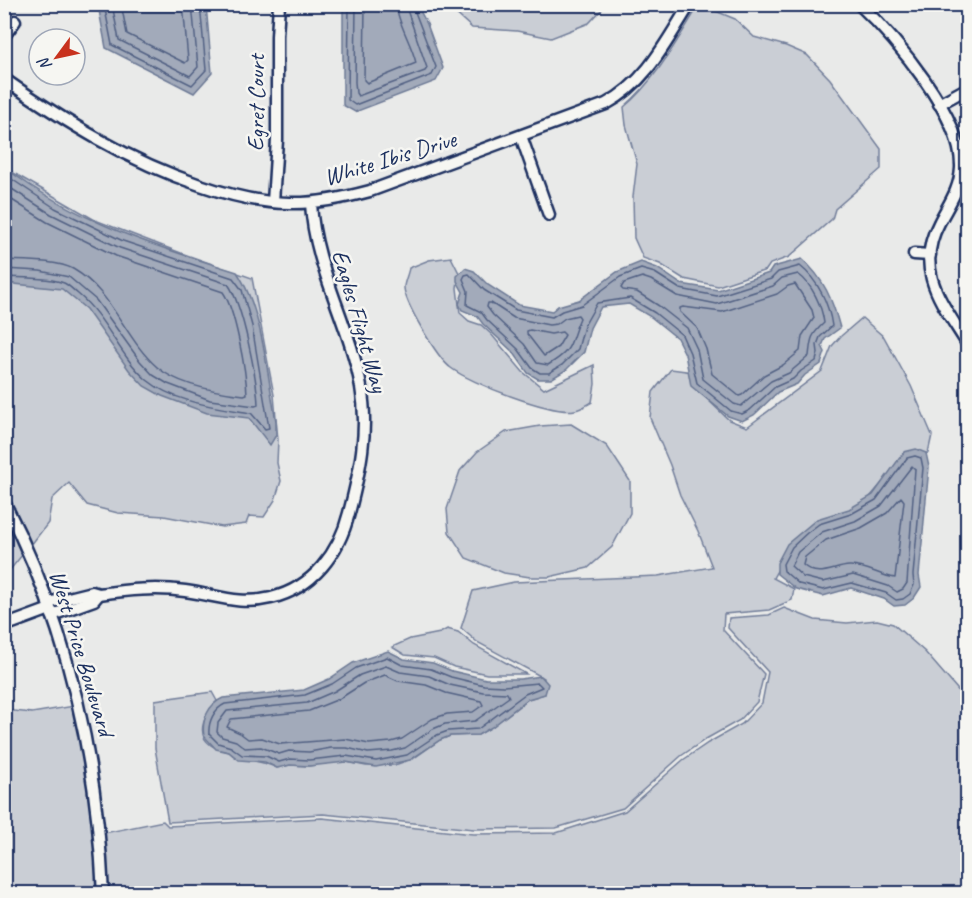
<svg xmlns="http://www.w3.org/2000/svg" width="972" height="898" viewBox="0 0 972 898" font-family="Caveat,sans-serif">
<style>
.green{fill:#caced5;stroke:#727e9a;stroke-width:1.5}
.water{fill:#a2aaba;stroke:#6c7995;stroke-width:1.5}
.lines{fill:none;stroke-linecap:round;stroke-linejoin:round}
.shore{stroke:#516083;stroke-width:1.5}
.minor-casing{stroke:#1b2f5e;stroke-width:15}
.minor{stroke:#f6f6f2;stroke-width:10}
.labels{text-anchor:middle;stroke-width:5;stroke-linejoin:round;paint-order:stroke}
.street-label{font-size:24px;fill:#1b2f5e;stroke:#f6f6f2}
</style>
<rect width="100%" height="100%" fill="#e9eae9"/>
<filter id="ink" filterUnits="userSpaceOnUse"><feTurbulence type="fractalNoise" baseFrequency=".0167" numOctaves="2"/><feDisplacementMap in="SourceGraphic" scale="12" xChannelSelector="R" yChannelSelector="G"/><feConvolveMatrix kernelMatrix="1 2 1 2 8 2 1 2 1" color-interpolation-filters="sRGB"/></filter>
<g filter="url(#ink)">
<!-- green -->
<g class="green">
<path d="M451,5V4L606,5L589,23L551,38L517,31L472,28L452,10Z"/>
<path d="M698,7L718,12L735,19L754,37L786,46L807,55L830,79L881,149V169L835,209L832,219L789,257L770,264L766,270L718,286L684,279L660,264L643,258L634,238L633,197L637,164L626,125L624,107C656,80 676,42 698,7Z"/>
<path d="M5,168L95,220L181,253L252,278L274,395L278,440L277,463L281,481L275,500L264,517L249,516L246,524L222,527L164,516L118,513L87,505L69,483L52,499L48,523L31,545L5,490Z"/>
<path d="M451,257L459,273L457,288L460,313L469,321L481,325L491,334L523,372L544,389L594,365L595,384L592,402C587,405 581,409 575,410C553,415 470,383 451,368C438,359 403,301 404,286C405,280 408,274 409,268L429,260Z"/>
<path d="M862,318L884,337L911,386L932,435L928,453L912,455L887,477L865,503L783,560L773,578L794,589L792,600L769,610L724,614L723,630L764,674L757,702L740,720L706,739L681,756L623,808L556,828L474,829L323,814L168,822L155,748V700L212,692L217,701C206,712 194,734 211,745C217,749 223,750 229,752C231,754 233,756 236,757C251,761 264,761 277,768L290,765L309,766L331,762H346L366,766L395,765L414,758L440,740L450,736L478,735L492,727L528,699L545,694L544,678L477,642L461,628L473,591L514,582L658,576L712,567L698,531L680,495L670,465L650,418L653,392L671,369L693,372L701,393L729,420L747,427L822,371L832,346L841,336Z"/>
<path d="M571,424L607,446L630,481V513L612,547L588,568L549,577H530L504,573L466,558L449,532L447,509L460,471L477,452L506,432L540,426Z"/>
<path d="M4,515L23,554L5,576H4Z"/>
<path d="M784,608L815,620L847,623L877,620L893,624L925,652L957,689L967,704V893H109L104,833L163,821L168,826L322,818L473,834L556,833L625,811L683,760L708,743L742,724L762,703L768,672L728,628L729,618L769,615Z"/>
<path d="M447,629L458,632L474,645L526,674H487L454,667L434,658L405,655L392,647L410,639L440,633Z"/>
<path d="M74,706L87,776L98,893H5V710L32,713Z"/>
</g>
<!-- water -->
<g class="water">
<path d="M98,5H206L212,73L194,93L106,48Z"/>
<path d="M343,5H417L427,24L443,68L436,81L355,112L343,105Z"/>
<path d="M4,167C75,221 153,246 237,272C263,311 267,375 276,421V435L270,445L249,418L207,413L162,396L144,386L129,370L86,309L62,289L5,283Z"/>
<path d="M802,259C824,278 833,301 840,328L825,339L822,346L825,352L821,364L805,375L797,384L778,392L754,415L742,421L728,416L691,386L685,354L677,338L651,317L629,304L601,307L590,328L584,352L566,370L551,379H538L528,373L514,353L483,324L477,316L462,310L459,304L463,292L457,281V276L465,268L474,271L488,285L519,305L552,311L558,306L579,300L617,272L641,262L657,268L681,284L718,290L769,273L773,267Z"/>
<path d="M916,449L926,453L929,467L919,575L921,587L914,598L905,605L894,606L884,599L851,588L823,596L796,589L777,574V563L787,544L817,519L849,509L873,495L904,452Z"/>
<path d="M388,651L404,659L433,663L452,671L486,679H520L541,676L548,684L545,694L528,699L492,727L478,735L450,736L440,740L410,760L376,767L346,762L309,766L290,765L277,768L265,762L239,760L229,752L216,749L204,736C201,720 209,704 223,698L304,690L329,679L353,663Z"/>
</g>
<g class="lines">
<!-- shore -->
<g class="shore">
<path d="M104,4L112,45L192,85L206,70L200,4"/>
<path d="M112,4L119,40L190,76L198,67L192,4"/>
<path d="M121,4L127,34L185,63L188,60L183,4"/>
<path d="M349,4L348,100L355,105L432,75L436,67L412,4"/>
<path d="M356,4L355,82L356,93L358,96L425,71L427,68L405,4"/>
<path d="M365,4L364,80L367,83L416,63C412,44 397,22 396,4"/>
<path d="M4,174L55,208L123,241L233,278L242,290L252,326L269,428L265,429L251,413C217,407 175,403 147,380C119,356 107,318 78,294C74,291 69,285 64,283C49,277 21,278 4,277"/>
<path d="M4,184L51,214L120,248L228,284C243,305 257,379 258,405L255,406L210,400L168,384L153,375L140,361L96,300L69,277L40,271L4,269"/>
<path d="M4,195L47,222L116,256L223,292C235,309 246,371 247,394L244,395C217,392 178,385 157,367C124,338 113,292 73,269C58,260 22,261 4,260"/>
<path d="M800,266C818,280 829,304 832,326L820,337L817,345L818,353L816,361L801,371L793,379L775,387L750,410L742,414L731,411L697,383L690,353L682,335L655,313L630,298L597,303L584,326L578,349L562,365L549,373H540L532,368L518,349L487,320L481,312L467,305L468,291L463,279L465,275L469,274L484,290L516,310L552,317L562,311L582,305L620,277L641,269L655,273L680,289L717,296L771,279L778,272Z"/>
<path d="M798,274C812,284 822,306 824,323C810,336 811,339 809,356L789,373L771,381L741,406L734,404L703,379L697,349L687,328L659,306L637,292L623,290L621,288L624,283L642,277L651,280L677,296L717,304L773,286L782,278Z"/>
<path d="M795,284L812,310L814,318L802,336L800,351L783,365L764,375L742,395L739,396L712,374L706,349L697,328L680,312V308L683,307L722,312L777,294L788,286Z"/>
<path d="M488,303H491L514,318L549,325L557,324L565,318L578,315L580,318C568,344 576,348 548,365L537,363L524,344L493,315L487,307Z"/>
<path d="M530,330L551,334L562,332L565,335L558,347L544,356L527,334V331Z"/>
<path d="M915,456L921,458L923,468L913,575L914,585L910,594L903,599L896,600L886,593L852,583L823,590L799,584L784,571L783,564L792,547L807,533L819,524L851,514L876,500L907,458Z"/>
<path d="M912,466L915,469L907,583L903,589L897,592L888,586L853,575L823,582L803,577L791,566L798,552L822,532L855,521L881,506Z"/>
<path d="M901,497L904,501L895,578C880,576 865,565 849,566C833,567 818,579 803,565L805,557L826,540L861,528L887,513Z"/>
<path d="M387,657L402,665L431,669L451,677L484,685L504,686L538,683L542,687L525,694L478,729L448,731L437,735L407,755L376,761L346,756L309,760L290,759L279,762L266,756L242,755L231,747L218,743L209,734C208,722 214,709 225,704L305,695L332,684L356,668Z"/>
<path d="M386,666L400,672L429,676L450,685L483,692L507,693L509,697L475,721L445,724L433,729L405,748L392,751L368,753L347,748H331L309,752L289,751L279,754L261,747L245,748L236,741L222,737L217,732L218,723L227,711L307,703L335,691L360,675Z"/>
<path d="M385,675L398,681L426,685L446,693L481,701L483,705L473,712L447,714L432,719L402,739L391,742L369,744L345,739L280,744L262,738L248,739L240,733L227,727L231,719L309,711L339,699L364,683Z"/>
</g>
<!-- minor casing -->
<g class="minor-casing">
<g id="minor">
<path d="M859,4C895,38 963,117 961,168C960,190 948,205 939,223C913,272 944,305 968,345"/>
<path d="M4,36L15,21"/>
<path d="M4,79C66,122 128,161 200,185C229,195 259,203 289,203C317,204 344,198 370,191L606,104C647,82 666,42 690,4"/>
<path d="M939,104L968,88"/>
<path d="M521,136L549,215"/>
<path d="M273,202L277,140V36L279,4"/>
<path d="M914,254L930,255"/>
<path d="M4,502C68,625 97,756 103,894"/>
<path d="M48,603L92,592L99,594C128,590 156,587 185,591C216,595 239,606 271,598C313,588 339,553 349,513C360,471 369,430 361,387C350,324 314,267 311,203"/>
<path d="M52,615L94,600L99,594"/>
<path d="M4,626L50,609"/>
</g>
</g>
<!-- minor -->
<use href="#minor" class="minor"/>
</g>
</g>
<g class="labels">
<!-- street labels -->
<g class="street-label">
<text transform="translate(256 103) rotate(-90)" y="8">Egret Court</text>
<text transform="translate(390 158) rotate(-17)" y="8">White Ibis Drive</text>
<text transform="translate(360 321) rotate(74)" y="8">Eagles Flight Way</text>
<text transform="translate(82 653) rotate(73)" y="8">West Price Boulevard</text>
</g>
</g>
<!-- margin -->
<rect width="972" height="898" fill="none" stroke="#f6f6f2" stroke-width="24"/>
<rect x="12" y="12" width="948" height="874" fill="none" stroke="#1b2f5e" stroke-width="2" filter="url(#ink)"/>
<!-- north arrow -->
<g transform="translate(57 57) rotate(237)"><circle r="28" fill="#f6f6f2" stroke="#9ea6b7" stroke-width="1.5"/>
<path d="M0-4.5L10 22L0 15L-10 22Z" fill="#c8321e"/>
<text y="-9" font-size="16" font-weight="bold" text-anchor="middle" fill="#1b2f5e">N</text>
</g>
</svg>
